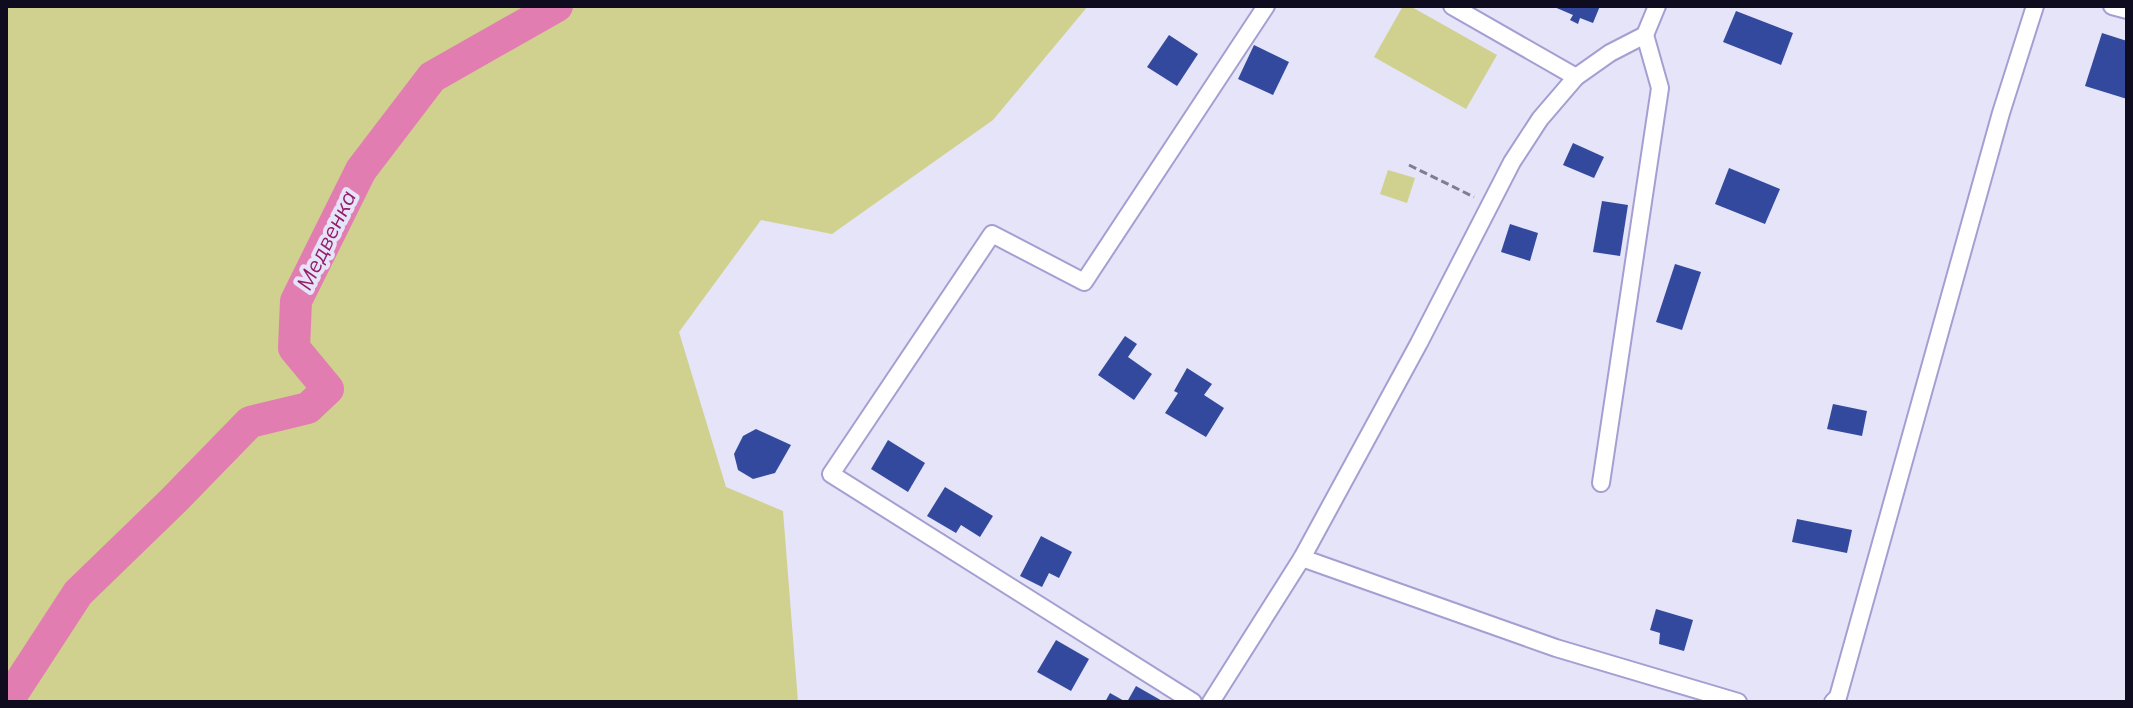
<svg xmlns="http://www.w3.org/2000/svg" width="2133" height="708" viewBox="0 0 2133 708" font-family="Mulish,sans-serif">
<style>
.green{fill:#d0d18e}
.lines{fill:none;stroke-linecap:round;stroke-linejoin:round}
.river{stroke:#e27db2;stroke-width:32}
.building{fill:#33499d}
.minor-casing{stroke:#a49fd2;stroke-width:20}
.path{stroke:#7f7e91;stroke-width:3;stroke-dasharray:8 4;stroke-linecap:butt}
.minor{stroke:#fff;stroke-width:16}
.labels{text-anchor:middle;stroke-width:8;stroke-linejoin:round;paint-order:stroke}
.water-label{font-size:22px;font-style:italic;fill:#961e67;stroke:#e5e4f9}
</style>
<rect width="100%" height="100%" fill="#e5e4f9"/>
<!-- green -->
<g class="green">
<path d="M6,6H1088L993,120L832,234L761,220L679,332L726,487L783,511L798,702H6Z"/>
<path d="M1403,6H1410L1497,55L1466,109L1374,57Z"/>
<path d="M1388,170L1415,178L1407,203L1380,194Z"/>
</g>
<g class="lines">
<!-- river -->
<path class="river" d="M7,702L78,593L174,500L250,422L308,408L328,389L294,348L296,301L361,170L432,77L557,6"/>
</g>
<!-- building -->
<g class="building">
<path d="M1552,6H1600L1593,23L1580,18L1578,24L1570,20L1573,15Z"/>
<path d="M1736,11L1793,33L1781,65L1723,42Z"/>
<path d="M2102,33L2127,41V99L2085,86Z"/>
<path d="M1169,35L1198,54L1177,86L1147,67Z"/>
<path d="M1254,45L1289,62L1273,95L1238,79Z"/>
<path d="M1573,143L1604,157L1594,178L1563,165Z"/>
<path d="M1729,168L1780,189L1765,224L1715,204Z"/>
<path d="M1602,201L1628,205L1620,256L1593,252Z"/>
<path d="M1510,224L1538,233L1530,261L1501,252Z"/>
<path d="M1675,264L1701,272L1682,330L1656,322Z"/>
<path d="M1125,336L1137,344L1128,357L1152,374L1134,400L1098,375Z"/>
<path d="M1187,368L1212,384L1204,395L1224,408L1206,437L1165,413L1178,393L1174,391Z"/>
<path d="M1833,404L1867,411L1862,436L1827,429Z"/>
<path d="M756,429L791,445L775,473L753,479L738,470L734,454L743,436Z"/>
<path d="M888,440L925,463L908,492L871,469Z"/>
<path d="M945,487L993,516L980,537L961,525L956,533L927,516Z"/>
<path d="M1797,519L1852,530L1847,553L1792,542Z"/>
<path d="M1041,536L1072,552L1059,578L1049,573L1042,587L1020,576Z"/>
<path d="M1656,609L1693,620L1684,651L1659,644L1660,633L1650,630Z"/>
<path d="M1056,640L1089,659L1071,691L1037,672Z"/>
<path d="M1136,686L1164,702H1127Z"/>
<path d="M1110,693L1126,702H1105Z"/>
</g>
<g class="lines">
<!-- minor casing -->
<g class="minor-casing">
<g id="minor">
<path d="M1452,6L1576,77"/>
<path d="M2112,6L2127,10"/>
<path d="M1601,483L1660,88L1645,35"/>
<path d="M1302,558L1556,648L1738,702"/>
<path d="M1193,702L831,474L992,234L1084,282L1266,6"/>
<path d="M1211,702L1302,558L1419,343L1512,162L1540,119L1576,77L1610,53L1645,35L1657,6"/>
<path d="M1833,702L1838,697L2001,113L2035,6"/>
</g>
</g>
<!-- path -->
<path class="path" d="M1409,165L1474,197"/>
<!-- minor -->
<use href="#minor" class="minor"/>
</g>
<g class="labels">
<!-- water labels -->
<g class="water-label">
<text transform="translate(326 240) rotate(-64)" y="8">Медвенка</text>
</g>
</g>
<!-- border -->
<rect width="2133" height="708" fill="none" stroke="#0e0c1e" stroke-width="16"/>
</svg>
